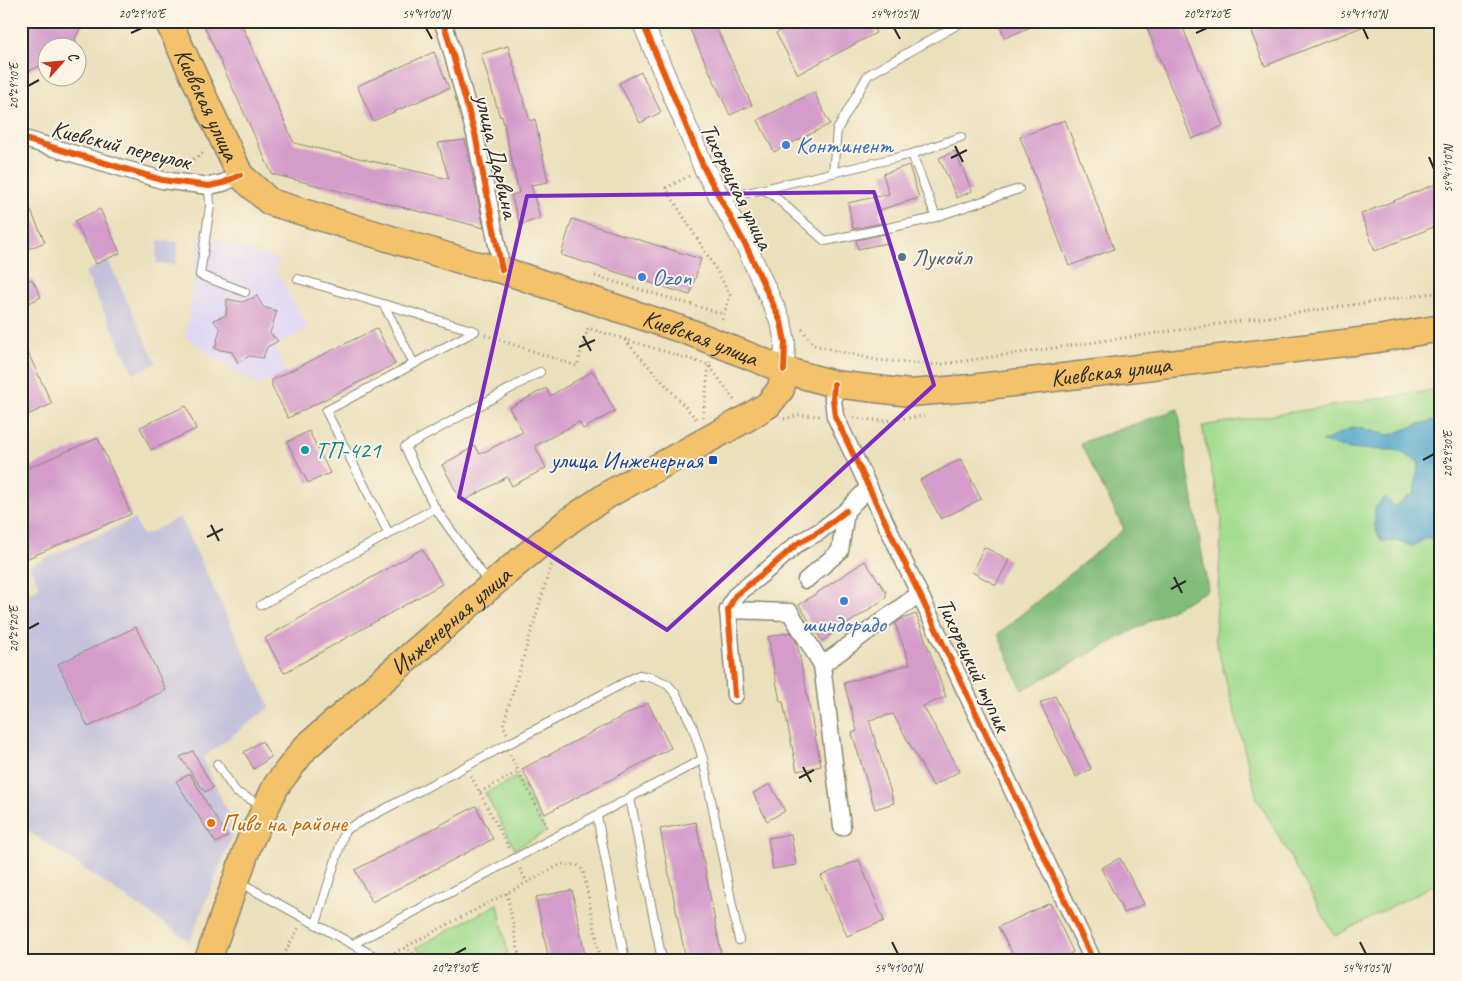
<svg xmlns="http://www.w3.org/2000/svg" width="1462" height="981" viewBox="0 0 1462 981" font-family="Caveat,sans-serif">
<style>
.built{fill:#ded5f5}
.industrial{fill:#c3c1db}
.green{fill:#a3dc8e;stroke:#67845c}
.forest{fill:#82bc79;stroke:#567452}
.water{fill:#4da5ca;stroke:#3c687a}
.building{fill:#d49bcb}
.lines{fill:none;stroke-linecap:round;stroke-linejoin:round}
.service-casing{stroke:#8b8674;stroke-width:10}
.minor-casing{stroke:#8b8674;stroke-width:19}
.tertiary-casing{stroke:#8b8674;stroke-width:22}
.primary-casing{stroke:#8b8674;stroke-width:29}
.path{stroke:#8b8674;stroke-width:3;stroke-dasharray:1 4;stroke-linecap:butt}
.service{stroke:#fff;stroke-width:8}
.minor{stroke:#fff;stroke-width:16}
.tertiary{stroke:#fff;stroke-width:20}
.primary{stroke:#f3c26a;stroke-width:26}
.cycleway-casing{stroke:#fcf5e5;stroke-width:9}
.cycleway{stroke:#e8590c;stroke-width:6}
.marked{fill:none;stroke:#7b2cbf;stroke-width:4;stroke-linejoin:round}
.ticks{fill:none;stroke:#2b2b2b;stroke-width:2}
.shop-dot{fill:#3f7fe0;stroke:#fcf5e5;stroke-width:2}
.service-dot{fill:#5c6f8a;stroke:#fcf5e5;stroke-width:2}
.culture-dot{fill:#0f9aa8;stroke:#fcf5e5;stroke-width:2}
.transit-dot{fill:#1a4fb4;stroke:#fcf5e5;stroke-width:2}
.food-dot{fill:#e8710a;stroke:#fcf5e5;stroke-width:2}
.labels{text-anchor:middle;stroke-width:4;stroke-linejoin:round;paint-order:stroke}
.street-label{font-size:24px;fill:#2b2b2b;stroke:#fcf5e5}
.shop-label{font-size:24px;fill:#366cbe;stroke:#fcf5e5;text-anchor:start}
.service-label{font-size:24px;fill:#4e5e75;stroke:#fcf5e5;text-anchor:start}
.culture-label{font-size:24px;fill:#0d838f;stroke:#fcf5e5;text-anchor:start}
.transit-label{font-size:24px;fill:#164399;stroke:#fcf5e5;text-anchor:end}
.food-label{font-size:24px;fill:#c56008;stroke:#fcf5e5;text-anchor:start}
.neatline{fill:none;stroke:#2b2b2b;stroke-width:2}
.ticks-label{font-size:12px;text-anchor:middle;fill:#2b2b2b}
</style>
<rect width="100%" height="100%" fill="#fcf5e5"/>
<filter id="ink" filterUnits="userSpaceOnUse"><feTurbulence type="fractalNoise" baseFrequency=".02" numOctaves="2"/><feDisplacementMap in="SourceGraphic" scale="10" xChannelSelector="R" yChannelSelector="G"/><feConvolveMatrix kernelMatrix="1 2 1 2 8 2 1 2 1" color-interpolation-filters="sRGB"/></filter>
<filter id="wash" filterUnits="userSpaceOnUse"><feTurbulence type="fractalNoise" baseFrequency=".0096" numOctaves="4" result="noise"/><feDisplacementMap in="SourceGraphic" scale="20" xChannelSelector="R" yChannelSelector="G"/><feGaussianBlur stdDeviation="1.12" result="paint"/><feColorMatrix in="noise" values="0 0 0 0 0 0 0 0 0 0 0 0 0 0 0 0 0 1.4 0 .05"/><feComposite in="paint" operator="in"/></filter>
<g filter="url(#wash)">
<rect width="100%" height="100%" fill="#ebe0bc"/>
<!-- built -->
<path class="built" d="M200,234L279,260L275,270L309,328L275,346V349L287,373L268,382L256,385L186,337Z"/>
<!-- industrial -->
<g class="industrial">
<path d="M158,240L178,242L176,265L156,263Z"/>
<path d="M108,260L156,363L134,374L85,272Z"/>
<path d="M180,517L270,707L203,758L235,829L190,941L21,826V596L40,587L29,566L134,519L143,536Z"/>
</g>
<!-- green -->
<g class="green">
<path d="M1441,389V419L1419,424L1390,435L1353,427L1350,449L1396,450L1419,462L1414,493L1395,506L1385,498L1381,541H1395L1413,546L1428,537L1441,546V881L1335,936L1257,798L1215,638L1222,519L1202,426Z"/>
<path d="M517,777L546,832L515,849L485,793Z"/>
<path d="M498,904L509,960H436L415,948Z"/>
</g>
<!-- forest -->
<path class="forest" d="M1178,409L1208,590L1022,690L998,634L1124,529L1080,443Z"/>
<!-- water -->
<path class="water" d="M1441,419V546L1428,537L1413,546L1396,541H1381L1375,527V508L1385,497L1395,506L1414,493L1419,462L1396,450L1350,449L1322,442L1353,427L1390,435L1419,424Z"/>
<g id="blocks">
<!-- building -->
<g class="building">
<path d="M33,21H85L75,38L78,48H48V63L28,71L21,58V26Z"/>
<path d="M202,21H240L294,143L449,179L438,143L465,140L484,228L272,174Z"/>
<path d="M686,21H713L752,105L730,115Z"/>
<path d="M798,21H870L876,33L798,74L776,33Z"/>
<path d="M998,21H1044L1005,38Z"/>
<path d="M1144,21H1180L1223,126L1192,139Z"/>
<path d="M1277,21H1374V22L1265,66L1251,32Z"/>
<path d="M508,46L530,121L535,119L548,182L531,185L540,218L520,225L511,195L519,193L502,116L500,117L481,54Z"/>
<path d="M434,52L449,88L373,121L357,86Z"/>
<path d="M641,72L661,112L640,123L619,83Z"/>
<path d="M814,92L830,124L774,152L758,120Z"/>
<path d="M1065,120L1114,249L1069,266L1020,137Z"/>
<path d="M955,151L972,191L957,198L939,158Z"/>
<path d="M909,165L919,198L879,210L882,223L853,229L848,203L889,194L883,174Z"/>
<path d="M1441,182V224L1375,251L1361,214Z"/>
<path d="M21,189L45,242L21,252Z"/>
<path d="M100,209L120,253L96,264L75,221Z"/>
<path d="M572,219L701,259L690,295L561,255Z"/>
<path d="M885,234L887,243L858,249L856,240Z"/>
<path d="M32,279L41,297L21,307V284Z"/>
<path d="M257,296L263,307L277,311L270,333L278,341L267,347L263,358L249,356L238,363L232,352L215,349L220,329L213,320L226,315L227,299L242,302Z"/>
<path d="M377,328L395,364L288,418L272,386V380Z"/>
<path d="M21,338L52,404L21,418Z"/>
<path d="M593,371L615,411L583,429L579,422L535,446L546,468L512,486L507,477L462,502L442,465L475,446L480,454L523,432L509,408L546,388L550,396Z"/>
<path d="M186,406L196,429L151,450L140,427Z"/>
<path d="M309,431L330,473L308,483L287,442Z"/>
<path d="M98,438L131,514L21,561V471Z"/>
<path d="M961,459L981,499L941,519L920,480Z"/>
<path d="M984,547L1009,560L996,585L972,572Z"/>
<path d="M422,549L442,584L284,673L265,638Z"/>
<path d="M865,561L886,592V598L822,641L799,605Z"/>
<path d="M916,614L946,697L923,706L960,771L933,786L893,714L869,720L894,803L875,809L852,733L857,731L844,683L910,664L895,624L900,620Z"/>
<path d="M136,627L166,690L88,727L58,664Z"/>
<path d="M791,632L797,643L821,766L797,771L783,702H780L768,637Z"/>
<path d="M1055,696L1091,769L1076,777L1040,703Z"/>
<path d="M648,703L671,748L545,814L522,769Z"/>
<path d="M262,741L271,757L254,769L244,752Z"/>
<path d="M193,751L213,788L205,792L180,757Z"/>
<path d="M190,774L212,812L228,836L216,843L186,797L176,781Z"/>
<path d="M770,784L785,811L767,821L753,793Z"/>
<path d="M476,806L493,839L372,902L355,870Z"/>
<path d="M696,822L722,958L711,960H686L660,829Z"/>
<path d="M791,834L796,865L773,869L768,838Z"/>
<path d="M1120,858L1144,904L1124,913L1101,868Z"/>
<path d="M859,860L884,921L847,936L821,876Z"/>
<path d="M572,890L586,960H549L536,897Z"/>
<path d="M1050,903L1073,952L1059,960H1016L998,927Z"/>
</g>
</g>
</g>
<g filter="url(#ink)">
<use href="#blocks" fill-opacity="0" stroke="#8b8674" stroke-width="1"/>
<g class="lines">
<!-- service casing -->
<g class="service-casing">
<g id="service">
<path d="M912,154L936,217"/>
<path d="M833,173L837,130L868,75L964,21"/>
<path d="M209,186L210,206L200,275L245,292"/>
<path d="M764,190L772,194L825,241L926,220L1019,189"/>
<path d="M722,199L912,154L961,137"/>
<path d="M298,279L475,331L326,411L389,534"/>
<path d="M384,305L414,364"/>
<path d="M435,508L405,447L540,372"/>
<path d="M261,605L435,508L488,582"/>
<path d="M217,764L236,792L262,805"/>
<path d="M630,798L662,960"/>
<path d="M597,816L625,960"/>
<path d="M239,882L381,960"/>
<path d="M316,924L345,830L639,675L653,678L667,684L676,694L692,725L703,759L739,940"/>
<path d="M353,944L703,759"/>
</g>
</g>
<!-- minor casing -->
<g class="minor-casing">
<g id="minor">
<path d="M442,21L447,34L475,134L502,270"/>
<path d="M21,138L162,180L209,186L223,183L240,175"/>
<path d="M834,384L833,399L835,416L1093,960"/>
<path d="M806,580L840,551L846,511L869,487"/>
<path d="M728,610L790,612L822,665L919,594"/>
<path d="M822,665L842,827"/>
<path d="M735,695L728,610L735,596L772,566L797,544L820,531L846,511"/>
</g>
</g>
<!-- tertiary casing -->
<g class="tertiary-casing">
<path id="tertiary" d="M642,21L704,168L748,250L781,322L785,342L784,370"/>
</g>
<!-- primary casing -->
<g class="primary-casing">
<g id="primary">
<path id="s1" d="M168,21L240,175L270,202L473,264L502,270L692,333L784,370L834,384L910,393L971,388L1377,339L1441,328"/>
<path id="s2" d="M208,960L249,843L266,807L276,786L305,748L510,569L570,520L609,494L747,418L768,405L781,389L784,370"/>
</g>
</g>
<!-- path -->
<g class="path">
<path d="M179,164L196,158L203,153L204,149"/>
<path d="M689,176L666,188L717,271L730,295L721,323"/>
<path d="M595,276L723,314"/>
<path d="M802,329L813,344L822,347L876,360L936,365L1441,292"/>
<path d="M485,335L577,366L588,328L709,365"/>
<path d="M625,340L698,421"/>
<path d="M710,362L709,365L734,400"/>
<path d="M703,417L709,366"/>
<path d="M854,418L883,421L924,416"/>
<path d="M784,419L798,415L820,416"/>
<path d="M507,733L503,725L552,562"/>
<path d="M510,755L547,827"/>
<path d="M471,776L509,848"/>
<path d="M480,792L518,772"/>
<path d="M520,869L527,882"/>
<path d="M507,893L520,960"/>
<path d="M404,948L425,960"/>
<path d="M390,955L562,864L577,865L583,870L601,960"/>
<path d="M281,960L299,927"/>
</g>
<!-- service -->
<use href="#service" class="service"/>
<!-- minor -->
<use href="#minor" class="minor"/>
<!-- tertiary -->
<use href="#tertiary" class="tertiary"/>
<!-- primary -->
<use href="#primary" class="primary"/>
<!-- cycleway casing -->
<g class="cycleway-casing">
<g id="cycleway">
<path d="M442,21L447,34L475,134L502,270"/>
<path d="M642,21L704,168L748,250L781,322L785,342L784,370"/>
<path d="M21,138L162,180L209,186L223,183L240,175"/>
<path d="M834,384L833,399L835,416L1093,960"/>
<path d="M735,695L728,610L735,596L772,566L797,544L820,531L846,511"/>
</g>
</g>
<!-- cycleway -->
<use href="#cycleway" class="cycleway"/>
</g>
</g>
<!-- marked area -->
<path class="marked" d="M874,192L934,385L667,630L459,497L527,196Z"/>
<!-- ticks -->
<path class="ticks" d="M426,28L432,39M894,28L900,39M1363,28L1368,39M131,33L142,28M1196,33L1207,28M28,86L39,80M955,146L963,162M1429,157L1434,169M951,158L967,150M583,336L591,351M579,347L595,340M1423,460L1434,454M211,525L219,541M207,537L223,529M1174,577L1182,593M1171,589L1186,581M28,629L39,623M803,767L811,782M799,778L814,770M892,942L898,954M1360,942L1366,954M455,954L466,948"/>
<!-- markers -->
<g class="shop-dot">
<circle cx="786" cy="145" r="5"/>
<circle cx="642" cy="277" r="5"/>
<circle cx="844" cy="601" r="5"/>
</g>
<circle class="service-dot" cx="902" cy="257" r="5"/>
<circle class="culture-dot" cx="305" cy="450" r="5"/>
<rect class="transit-dot" x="708" y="455" width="10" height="10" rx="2.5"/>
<circle class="food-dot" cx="211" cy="823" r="5"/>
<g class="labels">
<!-- street labels -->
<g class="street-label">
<text dy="8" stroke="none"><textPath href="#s1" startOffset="92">Киевская улица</textPath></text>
<text transform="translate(121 145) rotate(14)" y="8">Киевский переулок</text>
<text transform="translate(497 156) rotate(77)" y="8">улица Дарвина</text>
<text transform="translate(737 186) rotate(64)" y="8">Тихорецкая улица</text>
<text dy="8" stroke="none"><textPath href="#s1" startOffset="662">Киевская улица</textPath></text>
<text dy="8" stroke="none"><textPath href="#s1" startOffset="1082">Киевская улица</textPath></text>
<text dy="8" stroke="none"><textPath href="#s2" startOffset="428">Инженерная улица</textPath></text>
<text transform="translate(974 665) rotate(65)" y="8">Тихорецкий тупик</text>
</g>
<!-- shop labels -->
<g class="shop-label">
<text x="796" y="153">Континент</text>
<text x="652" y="285">Ozon</text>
<text x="844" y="632" text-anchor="middle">шиндорадо</text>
</g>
<!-- service labels -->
<g class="service-label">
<text x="912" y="265">Лукойл</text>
</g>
<!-- culture labels -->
<g class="culture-label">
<text x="315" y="458">ТП-421</text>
</g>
<!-- transit labels -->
<g class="transit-label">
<text x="703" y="468">улица Инженерная</text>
</g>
<!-- food labels -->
<g class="food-label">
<text x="221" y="831">Пиво на районе</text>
</g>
</g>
<!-- margin -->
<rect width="1462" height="981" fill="none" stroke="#fcf5e5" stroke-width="55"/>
<!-- north arrow -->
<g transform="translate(62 62) rotate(63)"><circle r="24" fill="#fcf5e5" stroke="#a8a49b"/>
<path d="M0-4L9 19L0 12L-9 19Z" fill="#c8321e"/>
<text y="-8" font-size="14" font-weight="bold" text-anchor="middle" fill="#2b2b2b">С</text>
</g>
<rect x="28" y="28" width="1406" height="926" class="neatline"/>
<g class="ticks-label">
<text x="142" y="18">20°29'10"E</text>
<text x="426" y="18">54°41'00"N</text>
<text x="894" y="18">54°41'05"N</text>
<text x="1207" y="18">20°29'20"E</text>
<text x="1363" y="18">54°41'10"N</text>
<text transform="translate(14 86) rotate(-90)" y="4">20°29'10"E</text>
<text transform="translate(1448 169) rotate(-90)" y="4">54°41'10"N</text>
<text transform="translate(1448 454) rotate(-90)" y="4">20°29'30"E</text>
<text transform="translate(14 629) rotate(-90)" y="4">20°29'20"E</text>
<text x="455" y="972">20°29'30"E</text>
<text x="898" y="972">54°41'00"N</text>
<text x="1366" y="972">54°41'05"N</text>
</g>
</svg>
